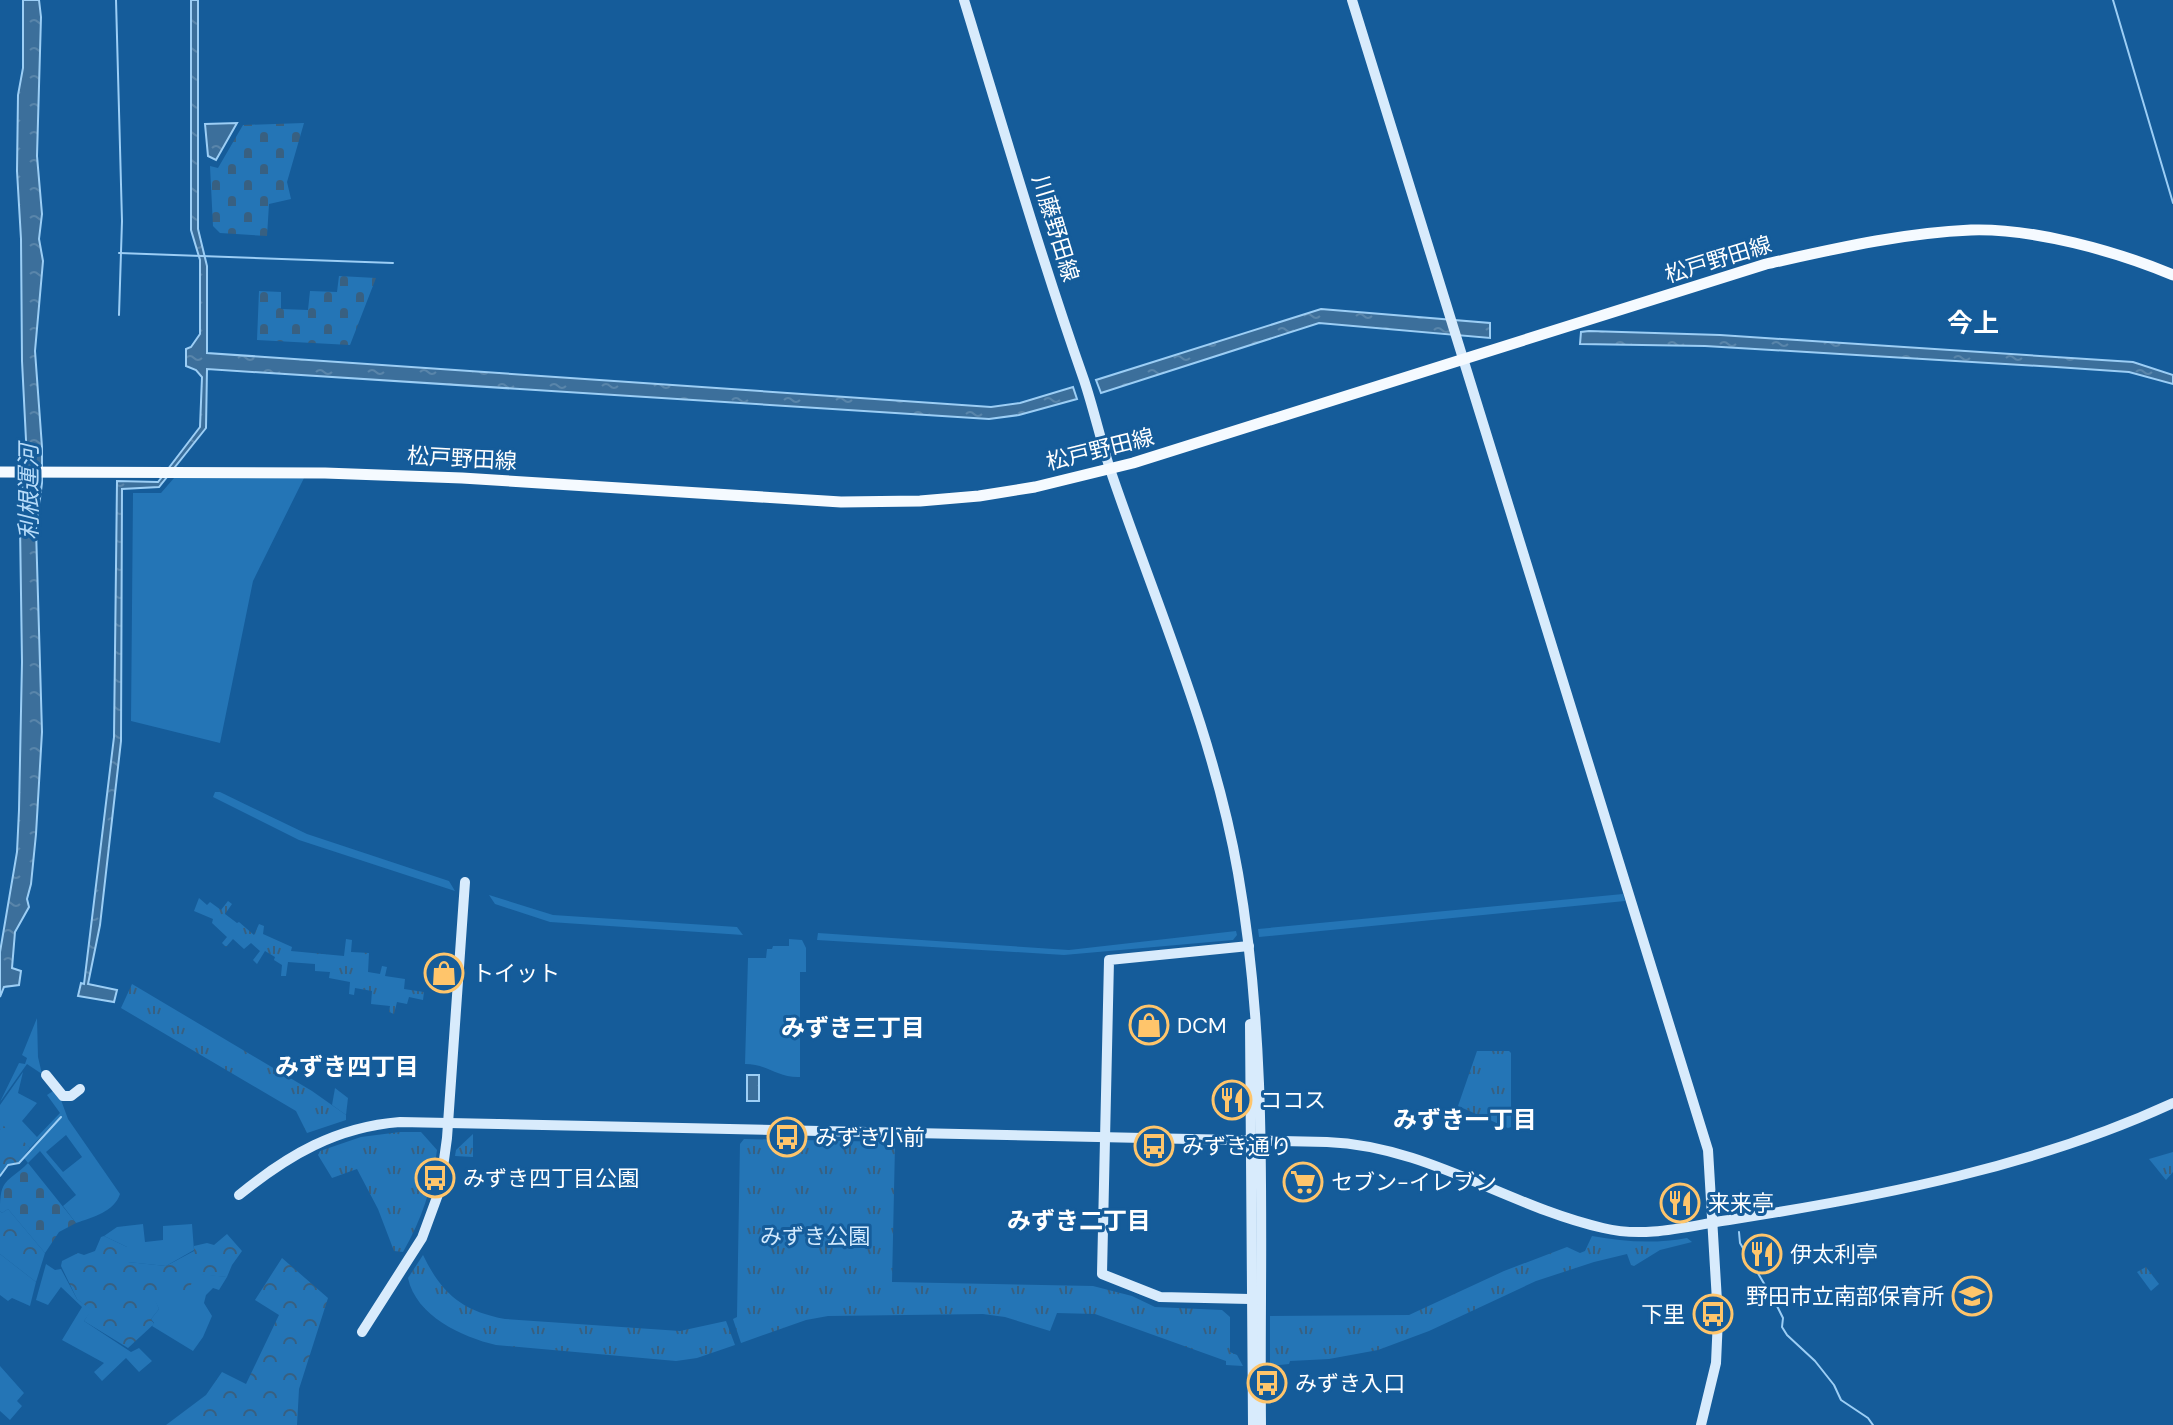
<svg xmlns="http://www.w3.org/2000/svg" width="2173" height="1425" viewBox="0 0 2173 1425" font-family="'DM Sans','Noto Sans JP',sans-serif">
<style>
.grass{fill:#2475b6;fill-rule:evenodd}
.forest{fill:url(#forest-crowns)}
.cemetery{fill:url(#cemetery-stones)}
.park{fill:url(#park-tufts)}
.water{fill:url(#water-ripples);stroke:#9ccef5;stroke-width:2}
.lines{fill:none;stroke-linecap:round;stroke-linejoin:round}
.stream{stroke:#9ccef5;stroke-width:2}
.secondary{stroke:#d8ebfc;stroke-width:10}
.primary{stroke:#f5faff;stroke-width:11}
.labels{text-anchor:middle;stroke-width:6;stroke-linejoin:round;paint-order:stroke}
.street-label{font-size:22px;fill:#fff;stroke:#155c9a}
.poi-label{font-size:22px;fill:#fff;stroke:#155c9a;text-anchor:start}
.park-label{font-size:22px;fill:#d1e9fd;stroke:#155c9a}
.water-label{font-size:24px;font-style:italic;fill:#b6dbf9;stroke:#155c9a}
.neighbourhood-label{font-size:24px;font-weight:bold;fill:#fff;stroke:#155c9a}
.quarter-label{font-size:26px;font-weight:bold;fill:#fff;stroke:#155c9a}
</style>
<defs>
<pattern id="forest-crowns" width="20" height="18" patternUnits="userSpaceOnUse" patternTransform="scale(2)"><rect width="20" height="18" fill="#2475b6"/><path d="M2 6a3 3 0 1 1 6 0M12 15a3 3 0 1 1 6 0" fill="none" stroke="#386081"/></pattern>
<pattern id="cemetery-stones" width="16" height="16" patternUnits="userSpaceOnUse" patternTransform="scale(2)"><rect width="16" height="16" fill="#2475b6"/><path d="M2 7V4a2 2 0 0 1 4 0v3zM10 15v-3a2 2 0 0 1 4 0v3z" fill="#386081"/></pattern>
<pattern id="park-tufts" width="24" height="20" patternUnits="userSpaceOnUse" patternTransform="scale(2)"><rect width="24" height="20" fill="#2475b6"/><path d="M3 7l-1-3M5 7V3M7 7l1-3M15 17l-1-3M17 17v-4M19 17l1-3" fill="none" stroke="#386081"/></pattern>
<pattern id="water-ripples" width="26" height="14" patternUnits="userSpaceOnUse" patternTransform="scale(2)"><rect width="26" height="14" fill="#3c6f9b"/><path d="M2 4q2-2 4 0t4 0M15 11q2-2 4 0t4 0" fill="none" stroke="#5985aa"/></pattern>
</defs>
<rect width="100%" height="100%" fill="#155c9a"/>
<!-- grass -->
<g class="grass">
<path d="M174,478H304L253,581L220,743L131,721L133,493H161Z"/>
<path d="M215,792H220L307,834L449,881L455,891L299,840L213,797Z"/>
<path d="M1623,894L1625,901L1259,937L1258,929Z"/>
<path d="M489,895L553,915L737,927L743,935L550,922L495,904Z"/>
<path d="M1236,931L1237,935L1233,940L1064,955L817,940L818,933L1069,950Z"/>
<path d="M789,939L802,940L806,948V972H800V1077C777,1078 768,1064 745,1064L748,958H766L767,949H772L773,946H789Z"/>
<path d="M37,1018L38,1057L42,1074L27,1064L0,1102L19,1063L25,1064L27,1058L22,1055Z"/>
<path d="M23,1072L18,1093L37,1103L22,1121L37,1137L60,1113L47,1095L53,1091L61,1100L68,1119L120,1194C114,1212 93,1217 76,1223L63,1206L76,1195L40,1151L28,1163L24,1158L61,1116L30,1148L3,1126L0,1130V1105ZM66,1135L82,1157L63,1172L46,1152Z"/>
<path d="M335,1088L348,1098L346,1115L332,1105Z"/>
<path d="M143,1224L145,1242L163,1240V1226L192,1224L194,1250L166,1266L127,1262V1247L104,1236L117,1227Z"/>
<path d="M0,1254L36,1282L30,1306L12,1298L8,1301L0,1295Z"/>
<path d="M46,1264L55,1270L61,1269L77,1299L92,1310L84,1321L131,1352L139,1348L152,1361L139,1372L126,1358L102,1381L94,1372L104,1363L62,1340L82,1307L61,1287L48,1305L36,1300Z"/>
<path d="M193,1273L227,1277L219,1290L213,1288L206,1295L204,1303L212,1316L203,1337L193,1351L152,1326L154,1323L151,1319L159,1309L153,1297Z"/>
<path d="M0,1366L24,1393L17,1401L22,1406L10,1420L0,1411Z"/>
</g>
<!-- forest -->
<g class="forest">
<path d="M2,1125L14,1132L30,1148L19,1162L6,1166L0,1174V1130Z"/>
<path d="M8,1209L45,1253L36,1282L0,1254V1211L2,1213Z"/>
<path d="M227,1234L242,1251L232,1265L227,1277L194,1274L191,1285L174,1300L154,1297L159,1309L151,1319L154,1324L128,1348L84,1321L91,1310L77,1299L61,1266L62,1261L78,1253L84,1255L95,1251L101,1237L104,1236L127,1247L128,1262L166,1266L194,1251V1246L207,1243L214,1245Z"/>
<path d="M282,1258L328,1298L299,1389L297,1425H166L206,1395L222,1372L246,1384L279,1315L255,1300Z"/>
</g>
<!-- cemetery -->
<g class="cemetery">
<path d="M304,123L287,182L291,199L269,204L267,236L220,233L213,226L210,166L218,168L243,125Z"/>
<path d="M339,276L376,278L350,345L257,340L259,291L281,292V309L308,310L310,291L337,292Z"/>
<path d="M28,1163L76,1223L59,1232L45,1253L8,1209L2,1213L0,1211C0,1177 7,1184 28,1163Z"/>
</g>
<!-- park -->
<g class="park">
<path d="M199,898L207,905L210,902L221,910L228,901L232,904L225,914L237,923L239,922L254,935L259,924L264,926L263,934L292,947L291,951L344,956L346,939L352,940L351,952L369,953L368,972L380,974L382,966L387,967L385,976L405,979L404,989L424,992L423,1000L409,997L407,1004L397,1002L394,1014L389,1012L390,1006L371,1004L372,991L355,988L354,995L349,994L350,982L329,978L330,972L315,971V964L288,962L286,976H281L282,965L274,960L275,957L265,951L257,964L253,960L260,951L251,943L244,949L233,939L226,947L222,943L227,937L212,923L213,919L194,911Z"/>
<path d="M132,984L312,1091L346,1115V1120L307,1133L296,1111L121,1008Z"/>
<path d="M1477,1051H1509L1511,1053V1127L1508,1128L1458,1106Z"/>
<path d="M400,1132H421L437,1150C432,1188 422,1219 403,1252L394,1251L378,1209L357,1169L332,1178L318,1155L320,1151L361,1137Z"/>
<path d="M473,1134V1157L455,1156L456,1150Z"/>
<path d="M744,1139L892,1142L895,1145L892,1282L1093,1286L1132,1296L1155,1307L1222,1310L1230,1317V1352L1237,1355L1243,1366L1226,1365V1361L1095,1314L1057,1313L1050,1331L1005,1317L983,1314L828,1316L806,1320L741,1343L733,1319L737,1317L740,1144Z"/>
<path d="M2173,1152V1172L2166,1180L2149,1159Z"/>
<path d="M1592,1236C1624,1242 1655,1244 1687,1238L1692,1242L1660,1250L1634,1266L1631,1265L1627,1254L1594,1262L1536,1281L1429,1331L1378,1350L1329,1359L1290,1361L1289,1364L1270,1366V1316L1409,1315L1504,1271L1567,1247L1580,1253L1585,1251Z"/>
<path d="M423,1255C442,1294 462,1311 505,1319L680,1331L726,1321L735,1345L697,1358L676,1361L496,1345C462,1337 416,1316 408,1278Z"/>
<path d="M2146,1267L2159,1284L2151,1291L2137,1272Z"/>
</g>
<!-- water -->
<g class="water">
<path d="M23,0H39L41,17L37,156L42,214L39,239L43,261L35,351L42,447V483L36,529L42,732L36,834L31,884L27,899L29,907L15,932L12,968L21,971L19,985L4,987L0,997V952L17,852L19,810L22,662L20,525L26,440L22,361L21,239L17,171L18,95L23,68Z"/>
<path d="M191,0H198V229L207,266V353L991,407L1020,403L1073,387L1077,399L1019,415L989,419L207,369L206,428L159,487L122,489L121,741L100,925L88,984L117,990L114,1002L78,996L81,983L84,984L114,737L117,481L158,482L200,427L202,377L196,370L186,366V349L191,347L200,334V260L191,230Z"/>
<path d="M237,123L216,160L208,156L205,124Z"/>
<path d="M1321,309L1490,323V338L1319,323L1101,393L1096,380Z"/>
<path d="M1589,331L1720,335L2133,362L2173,375V384L2129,372L2056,367L1705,346L1580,344L1581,332Z"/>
<rect x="747" y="1075" width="12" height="26"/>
</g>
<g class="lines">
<!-- stream -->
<g class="stream">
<path d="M116,0L122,221L119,315"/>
<path d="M2113,0L2173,203"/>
<path d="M119,253L393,263"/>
<path d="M0,1176L8,1165L19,1163L61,1117"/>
<path d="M1739,1232L1740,1243L1775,1302L1783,1318L1782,1327L1787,1335L1815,1361L1834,1385L1841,1400L1868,1418L1873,1425"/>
</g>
<!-- secondary -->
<g class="secondary">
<path d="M964,0C1003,127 1040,255 1084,380C1094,410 1101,442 1111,472C1156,604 1214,735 1238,873C1270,1055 1259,1241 1261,1425"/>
<path d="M1352,0L1708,1150L1718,1318L1716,1363L1701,1425"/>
<path d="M1249,946L1109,960L1102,1274L1160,1297L1250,1299"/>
<path d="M1250,1024L1253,1425"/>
<path d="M46,1075L63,1096H71L80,1089"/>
<path d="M239,1195C288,1155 336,1127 400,1122L1327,1142C1428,1146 1507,1206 1603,1228C1648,1239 1691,1225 1735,1219C1883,1196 2036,1166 2173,1103"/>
<path d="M362,1332L422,1238L440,1189L447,1138L465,882"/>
</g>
<!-- primary -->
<path class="primary" d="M0,472L325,473L462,478L841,502L920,501L979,496L1035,487L1133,463L1766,264C1834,249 1901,233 1971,230C2033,228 2116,251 2173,275"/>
</g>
<!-- icons -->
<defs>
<g id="shop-ring" transform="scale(2)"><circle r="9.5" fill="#155c9a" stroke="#ffc56b" stroke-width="1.5"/><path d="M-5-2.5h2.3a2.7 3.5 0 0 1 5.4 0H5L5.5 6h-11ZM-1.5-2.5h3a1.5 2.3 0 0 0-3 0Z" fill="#ffc56b"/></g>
<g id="restaurant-ring" transform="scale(2)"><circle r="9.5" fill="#155c9a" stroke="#ffc56b" stroke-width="1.5"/><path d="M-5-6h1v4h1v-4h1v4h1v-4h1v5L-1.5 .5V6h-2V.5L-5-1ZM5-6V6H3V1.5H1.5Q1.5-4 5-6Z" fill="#ffc56b"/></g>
<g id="bus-ring" transform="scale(2)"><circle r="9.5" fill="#155c9a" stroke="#ffc56b" stroke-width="1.5"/><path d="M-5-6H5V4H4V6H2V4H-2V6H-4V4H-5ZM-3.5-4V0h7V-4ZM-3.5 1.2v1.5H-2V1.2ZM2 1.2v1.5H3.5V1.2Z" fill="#ffc56b"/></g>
<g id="supermarket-ring" transform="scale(2)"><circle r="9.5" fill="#155c9a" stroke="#ffc56b" stroke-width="1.5"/><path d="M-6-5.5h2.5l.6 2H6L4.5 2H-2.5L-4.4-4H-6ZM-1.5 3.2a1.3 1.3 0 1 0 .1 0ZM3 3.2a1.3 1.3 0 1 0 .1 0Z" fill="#ffc56b"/></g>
<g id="school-ring" transform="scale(2)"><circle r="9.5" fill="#155c9a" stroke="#ffc56b" stroke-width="1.5"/><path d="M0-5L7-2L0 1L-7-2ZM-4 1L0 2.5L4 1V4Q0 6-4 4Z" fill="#ffc56b"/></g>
</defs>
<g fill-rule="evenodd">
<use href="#shop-ring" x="444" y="973"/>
<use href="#shop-ring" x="1149" y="1025"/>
<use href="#restaurant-ring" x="1232" y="1100"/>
<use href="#bus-ring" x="787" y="1137"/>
<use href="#bus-ring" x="1154" y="1146"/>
<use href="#bus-ring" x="435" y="1178"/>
<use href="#supermarket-ring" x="1303" y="1182"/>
<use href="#restaurant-ring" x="1680" y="1203"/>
<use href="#restaurant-ring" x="1762" y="1254"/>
<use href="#school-ring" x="1972" y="1296"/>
<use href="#bus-ring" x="1713" y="1314"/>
<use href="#bus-ring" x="1267" y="1383"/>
</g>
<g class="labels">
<!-- street labels -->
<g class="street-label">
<text transform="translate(1056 228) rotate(73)" y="8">川藤野田線</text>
<text transform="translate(1718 259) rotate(-17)" y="8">松戸野田線</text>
<text transform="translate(1100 449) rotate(-14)" y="8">松戸野田線</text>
<text transform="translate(462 458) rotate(3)" y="8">松戸野田線</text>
</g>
<!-- poi labels -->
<g class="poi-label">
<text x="472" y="981">トイット</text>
<text x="1177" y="1033">DCM</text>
<text x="1260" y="1108">ココス</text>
<text x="815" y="1145">みずき小前</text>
<text x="1182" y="1154">みずき通り</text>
<text x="463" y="1186">みずき四丁目公園</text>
<text x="1331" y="1190">セブン-イレブン</text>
<text x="1708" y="1211">来来亭</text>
<text x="1790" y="1262">伊太利亭</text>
<text x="1944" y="1304" text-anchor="end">野田市立南部保育所</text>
<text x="1685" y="1322" text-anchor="end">下里</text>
<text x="1295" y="1391">みずき入口</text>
</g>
<!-- park labels -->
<g class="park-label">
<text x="815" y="1244">みずき公園</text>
</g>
<!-- water labels -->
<g class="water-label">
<text transform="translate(29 492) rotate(-90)" y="8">利根運河</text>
</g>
<!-- neighbourhood labels -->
<g class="neighbourhood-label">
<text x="853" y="1036">みずき三丁目</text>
<text x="347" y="1075">みずき四丁目</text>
<text x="1465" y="1128">みずき一丁目</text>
<text x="1079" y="1229">みずき二丁目</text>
</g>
<!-- quarter labels -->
<g class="quarter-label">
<text x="1973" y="332">今上</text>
</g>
</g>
</svg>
